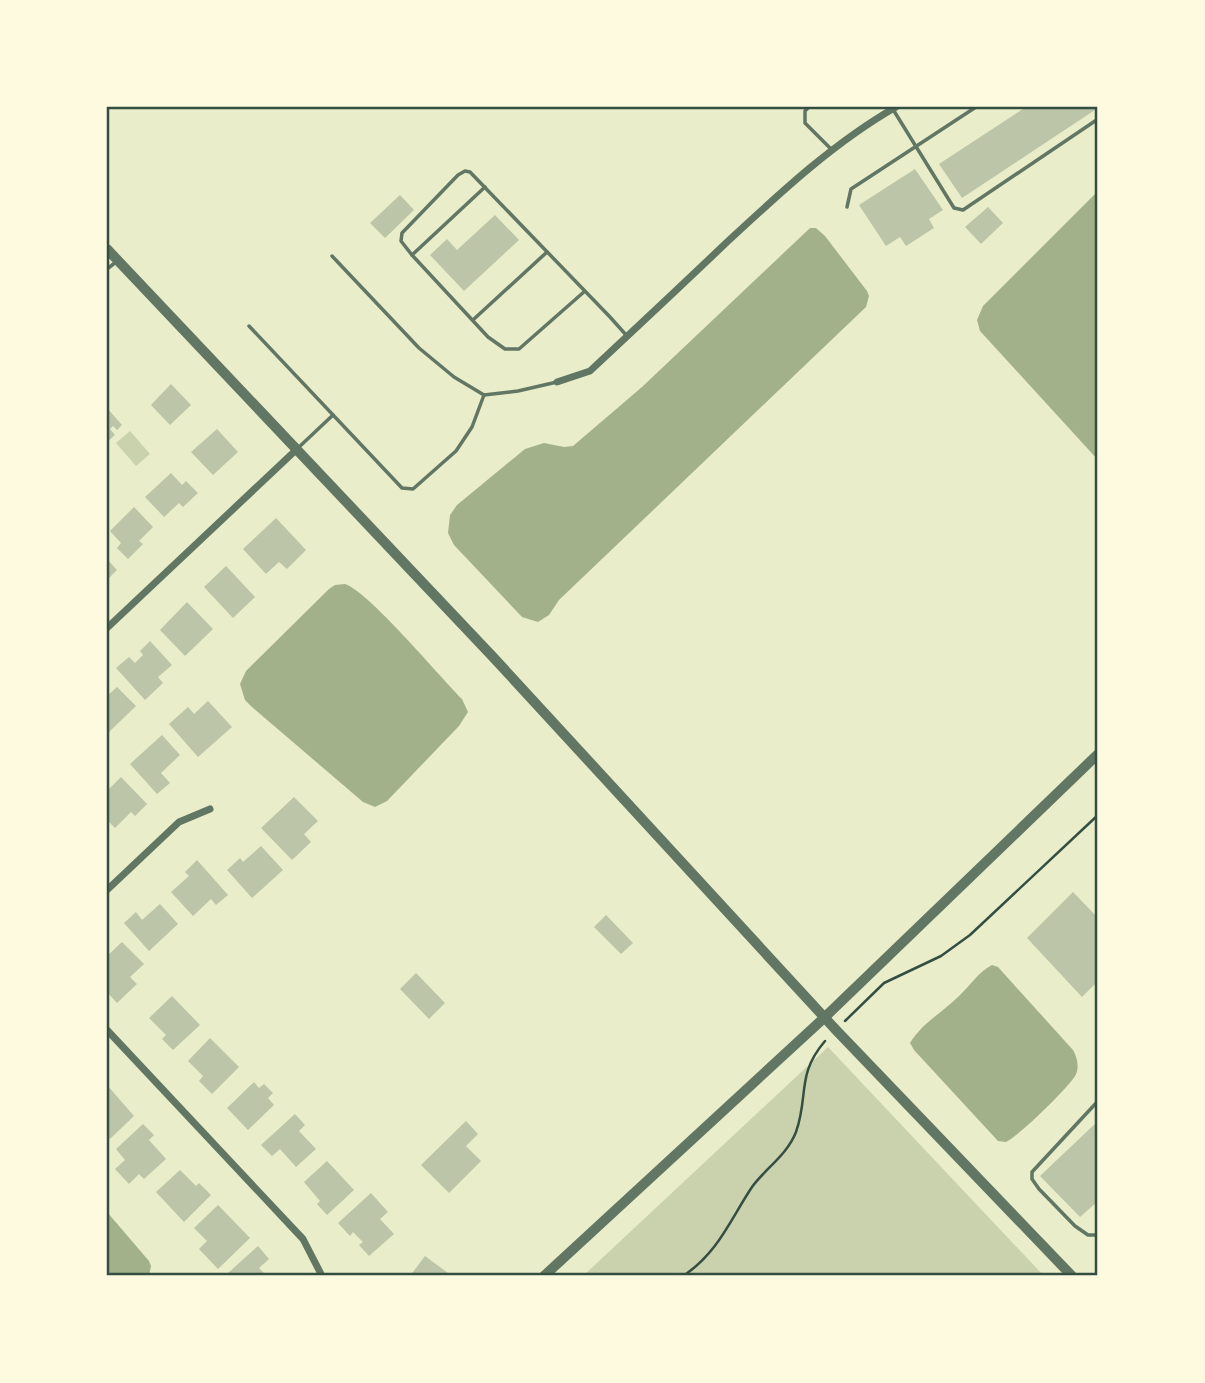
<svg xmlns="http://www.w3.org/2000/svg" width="1205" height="1383" viewBox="0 0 1205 1383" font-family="'Titillium Web',sans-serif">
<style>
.green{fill:#cad2ad}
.water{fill:#a3b18a}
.building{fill:#bcc5a7}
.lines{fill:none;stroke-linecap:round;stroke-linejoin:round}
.path{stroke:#344e41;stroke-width:2.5}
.service{stroke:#617663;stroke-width:3.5}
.minor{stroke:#617663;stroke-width:7}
.tertiary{stroke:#617663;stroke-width:10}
.neatline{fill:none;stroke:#344e41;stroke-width:2.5}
</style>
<rect width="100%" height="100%" fill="#e9edc9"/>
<!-- green -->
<g class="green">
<path d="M130,431L150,454L136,466L116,443Z"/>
<path d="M828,1047L1044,1276H583Z"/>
</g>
<!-- water -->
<g class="water">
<path d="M1098,191V460L980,331L977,320L983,306Z"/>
<path d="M810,228H816L825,236L867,291L869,296L866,307L559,600L549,615L538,622L522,617L454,545L448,533L450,515L457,505L525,449L544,443L564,447L573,446L642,387Z"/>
<path d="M345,584C369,592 439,676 462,699L468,712L459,726L387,801L375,807L363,802L252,707L245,700L240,684L246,671L329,589L335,585Z"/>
<path d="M992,965L998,967L1073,1050C1077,1057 1080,1068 1075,1076C1066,1090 1020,1135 1006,1142L998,1141L914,1050L910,1043C922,1023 943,1012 959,996C970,986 978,972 992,965Z"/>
<path d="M107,1212L149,1261L151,1266L149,1276H107Z"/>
</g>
<!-- building -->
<g class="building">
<path d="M1026,107L1098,108L962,198L939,164Z"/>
<path d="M915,169L943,210L929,219L934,228L906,246L900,237L886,246L859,205Z"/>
<path d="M400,195L414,210L385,238L370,223Z"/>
<path d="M988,207L1003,223L981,244L965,227Z"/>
<path d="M495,215L519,240L464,291L430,255L447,239L457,250Z"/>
<path d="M171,384L191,405L170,425L151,405Z"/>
<path d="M107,408L122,425L117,430L113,426L110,429L115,435L107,442Z"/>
<path d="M217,429L238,452L213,475L191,452Z"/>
<path d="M171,473L182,485L186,481L198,493L183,507L179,503L164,517L145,497Z"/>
<path d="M134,507L153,527L139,541L143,544L128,559L117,548L121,543L110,531Z"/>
<path d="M276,518L306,550L287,569L279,562L266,574L243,549Z"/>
<path d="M107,559L117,570L107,580Z"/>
<path d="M226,566L255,597L233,618L204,587Z"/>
<path d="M187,602L213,629L185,656L160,630Z"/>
<path d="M150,641L172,665L158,677L163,683L145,700L116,668L129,657L135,663L143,655L140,651Z"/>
<path d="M117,687L136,706L107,734V696Z"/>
<path d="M208,701L232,727L198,757L169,724L188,707L194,714Z"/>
<path d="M162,735L180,755L161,773L170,783L157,794L130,764Z"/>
<path d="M121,777L147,804L135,816L131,812L115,828L107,820V791Z"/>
<path d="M294,797L318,821L304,834L311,842L292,860L261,828Z"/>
<path d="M261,846L283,870L252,898L227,870L240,858L243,862Z"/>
<path d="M197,860L228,895L216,905L211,899L193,916L171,892L189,876L185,872Z"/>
<path d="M1073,892L1098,918V981L1082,997L1027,938Z"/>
<path d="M160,904L178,924L149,951L124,923L136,912L142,920Z"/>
<path d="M606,915L633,943L621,954L594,927Z"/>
<path d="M122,942L144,964L130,977L137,984L117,1003L107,992V956Z"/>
<path d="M416,973L445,1003L429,1019L400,989Z"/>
<path d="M172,996L200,1025L173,1050L162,1039L166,1035L149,1018Z"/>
<path d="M210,1038L239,1067L212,1094L199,1081L203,1076L188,1061Z"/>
<path d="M254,1082L259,1088L264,1084L273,1093L268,1098L274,1105L248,1130L227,1108Z"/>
<path d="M107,1085L134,1116L110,1139L107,1135Z"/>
<path d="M295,1114L305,1125L299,1131L316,1149L296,1167L280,1149L272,1156L261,1145Z"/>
<path d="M466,1121L478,1134L466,1146L481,1161L449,1193L421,1165Z"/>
<path d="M1098,1121V1201L1080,1217L1040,1176Z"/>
<path d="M143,1124L154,1135L149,1140L166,1159L144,1179L139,1174L129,1184L115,1169L125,1160L116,1149Z"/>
<path d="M327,1161L354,1190L327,1215L317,1204L320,1201L304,1182Z"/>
<path d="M180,1170L196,1186L199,1183L211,1195L184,1222L156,1192Z"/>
<path d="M371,1193L388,1212L380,1219L394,1234L369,1256L359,1245L363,1242L353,1232L350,1236L338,1223Z"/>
<path d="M218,1205L250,1238L218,1269L199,1249L207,1241L194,1228Z"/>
<path d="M258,1246L269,1259L259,1268L267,1276H230L228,1273Z"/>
<path d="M425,1256L452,1276H410Z"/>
</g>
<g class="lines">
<!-- path -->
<g class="path">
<path d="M845,1021L884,983L941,956L970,935L1098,815"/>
<path d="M683,1276C718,1253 730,1220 752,1187C766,1168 787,1155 796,1132C809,1095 796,1075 825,1041"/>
</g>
<!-- service -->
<g class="service">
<path d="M809,107L805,111V123L832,150"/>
<path d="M894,111L954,208L963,210L1098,119"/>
<path d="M847,207L851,189L976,107"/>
<path d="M412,255L485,187"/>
<path d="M332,256L419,348L454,377L484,395L518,391L557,382"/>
<path d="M107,269L116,262"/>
<path d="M585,291L519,349H505L488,337L412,255L401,241L402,233L458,175L465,171L470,172L610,317L627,336"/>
<path d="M474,319L547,252"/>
<path d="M249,326L402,488L413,489L456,451L472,427L484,395"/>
<path d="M298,448L333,415"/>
<path d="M1098,1101L1032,1172V1179L1039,1189L1075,1226L1088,1235H1098"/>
</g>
<!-- minor -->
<g class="minor">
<path d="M557,382L590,371C635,329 681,286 726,243C779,194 833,143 896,107"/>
<path d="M107,628L297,449"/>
<path d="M107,890L179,822L210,809"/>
<path d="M107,1030L303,1239L321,1274L320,1276"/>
</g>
<!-- tertiary -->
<g class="tertiary">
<path d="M107,249L493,657L836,1030L1072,1276"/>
<path d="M544,1276L825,1017L1098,754"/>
</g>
</g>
<!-- border -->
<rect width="1205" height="1383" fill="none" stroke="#fefae0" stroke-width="217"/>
<rect x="108" y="108" width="988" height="1166" class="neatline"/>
</svg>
